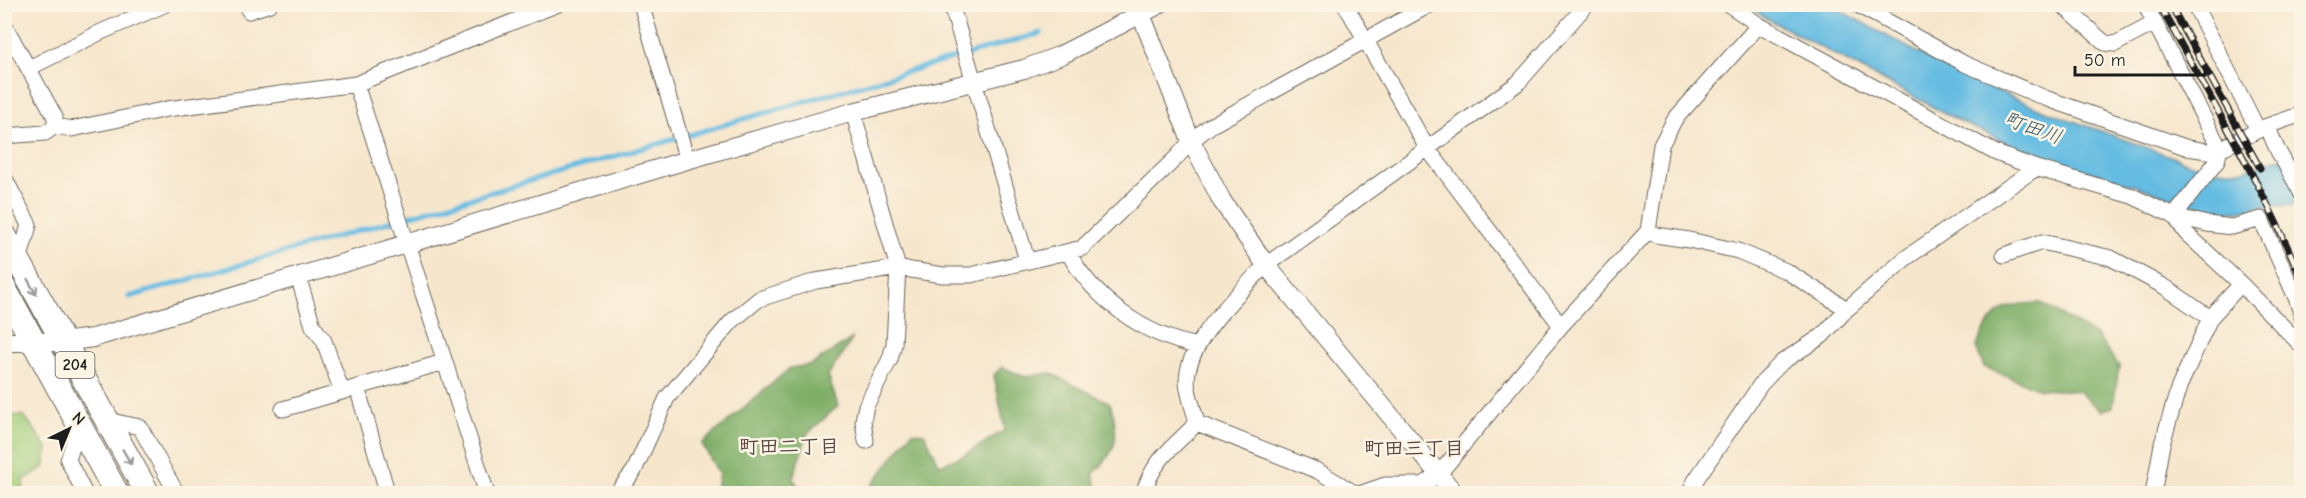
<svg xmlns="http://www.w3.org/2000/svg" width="2306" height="498" font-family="'Comic Neue','Klee One',sans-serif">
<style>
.green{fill:#9fcb77;stroke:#5e744a;stroke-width:1.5}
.forest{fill:#7faf68;stroke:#4e6642;stroke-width:1.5}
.water{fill:#65bce2;stroke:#406c7f;stroke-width:1.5}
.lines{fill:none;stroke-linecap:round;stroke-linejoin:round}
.stream{stroke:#65bce2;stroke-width:5}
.minor-casing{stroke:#68635a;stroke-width:17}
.tertiary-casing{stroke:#68635a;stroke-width:20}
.trunk-casing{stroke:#68635a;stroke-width:26}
.minor{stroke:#fff;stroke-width:15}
.tertiary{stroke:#fff;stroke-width:18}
.trunk{stroke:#fff;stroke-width:24}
.rail-casing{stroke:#1c1c1c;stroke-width:7}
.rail{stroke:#fcf5e5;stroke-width:4.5;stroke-dasharray:14;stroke-linecap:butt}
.oneway{stroke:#999}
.labels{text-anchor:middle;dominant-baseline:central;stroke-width:5;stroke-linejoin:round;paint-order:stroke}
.shield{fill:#fcf5e5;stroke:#5f5d58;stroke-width:1.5}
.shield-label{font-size:16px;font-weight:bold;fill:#1c1c1c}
.water-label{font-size:20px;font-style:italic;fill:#395c6b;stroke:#fcf5e5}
.neighbourhood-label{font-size:20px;font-weight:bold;fill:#5c4642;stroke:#fcf5e5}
</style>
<rect width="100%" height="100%" fill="#fcf5e5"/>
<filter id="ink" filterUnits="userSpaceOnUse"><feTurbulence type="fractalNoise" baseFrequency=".0167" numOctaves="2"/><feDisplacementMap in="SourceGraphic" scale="12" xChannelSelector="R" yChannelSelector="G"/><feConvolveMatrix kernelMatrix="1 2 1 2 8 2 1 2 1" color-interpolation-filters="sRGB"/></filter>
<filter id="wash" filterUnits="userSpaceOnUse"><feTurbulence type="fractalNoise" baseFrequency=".008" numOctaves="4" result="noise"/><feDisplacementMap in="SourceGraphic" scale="24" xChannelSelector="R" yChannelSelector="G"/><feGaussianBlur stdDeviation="1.35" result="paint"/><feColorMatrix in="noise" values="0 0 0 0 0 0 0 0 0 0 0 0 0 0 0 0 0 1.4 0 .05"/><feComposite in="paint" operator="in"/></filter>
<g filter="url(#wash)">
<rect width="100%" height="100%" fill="#f6e6cc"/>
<!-- green -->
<path class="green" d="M 5,415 L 24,416 L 47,447 L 45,466 L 24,480 L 23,493 L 5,493 Z"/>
<!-- forest -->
<path class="forest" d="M 2040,303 L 2096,335 L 2119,366 L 2113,407 L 2101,411 L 2078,391 L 2040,389 L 1984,367 L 1976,347 C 1993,312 1999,304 2040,303 Z
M 853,338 L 828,376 L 838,406 L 807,434 L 793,479 L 803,493 L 715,493 L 719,474 L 702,444 L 790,368 L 811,365 Z
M 1002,367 L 1025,377 L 1050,373 L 1110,403 C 1120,435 1118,451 1093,474 L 1098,493 L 951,494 L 950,490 L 926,494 L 866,493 L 912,432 L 924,433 L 940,465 L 965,455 L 1005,430 L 994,375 Z"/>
<!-- water -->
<path class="water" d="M 1747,5 L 1830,5 L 1953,72 L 2043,110 L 2208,170 L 2244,170 L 2272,160 L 2301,154 L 2301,205 L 2259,206 L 2241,211 L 2219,212 L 2029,153 L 1963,123 L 1766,18 Z"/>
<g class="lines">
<!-- stream -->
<path class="stream" d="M 129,297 L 1041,33"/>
</g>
</g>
<g filter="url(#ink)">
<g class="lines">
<defs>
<path id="minor" d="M 247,4 L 249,11 L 270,4
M 641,4 L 687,160
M 951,4 L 1027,260
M 1345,4 L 1427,148 L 1561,326
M 1728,4 L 1759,25 L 1996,153 L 2036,168 L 2132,196 L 2174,216 L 2207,224 L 2232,227 L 2261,219 L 2297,300 L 2302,317
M 1856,4 L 1965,64 L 2045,98 L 2188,148 L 2207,151 L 2220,149 L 2267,126 L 2302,114
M 2061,4 L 2105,43 L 2115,44 L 2155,23
M 2145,4 L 2220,149 L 2217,161 L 2174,216
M 2194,4 L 2258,130
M 4,24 L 55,117 L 55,126 L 45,133 L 4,136
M 29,68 L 101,32 L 166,4
M 356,84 L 487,494
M 853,112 L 898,268 L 894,344 L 890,359 L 866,406 L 863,421 L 866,441
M 55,126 L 72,129 L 167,109 L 356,84 L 558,4
M 2267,126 L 2277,149 L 2302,194
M 4,177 L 29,225 L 19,261
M 2174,216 L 2186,233 L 2241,284 L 2302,346
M 1648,231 L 1656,235 L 1689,240 L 1738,251 L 1786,271 L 1847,309
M 1068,252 C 1094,300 1144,335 1197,346
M 2004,255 L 2042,242 L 2111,258 L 2165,287 L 2210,318
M 298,276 L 313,326 L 324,341 L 342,392
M 357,387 L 386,488
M 283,409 L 444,362
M 106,420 L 140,427 L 177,494
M 1197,423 C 1194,410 1188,395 1187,382 C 1186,342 1240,292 1266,265 L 1518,83 L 1587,4
M 1197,423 L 1318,471 L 1356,494
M 79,425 L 68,460 L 85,494
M 616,494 L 634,471 L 667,398 L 732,321 L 759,299 L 816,281 L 898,268 L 943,275 L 971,275 L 1082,248 L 1176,158 L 1191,141 L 1210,126 L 1431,4
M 1143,494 C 1153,460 1173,447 1197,423
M 1359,494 L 1385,485 L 1423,485 L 1439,474 L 1561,326 L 1648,231 L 1661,145 L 1675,119 L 1759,25
M 1689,494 L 1695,481 L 1761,384 L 1782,362 L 1822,336 L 1847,309 L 1906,258 L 2036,168
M 2153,494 L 2162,444 L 2179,387 L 2210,318 L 2241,284"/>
<path id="tertiary" d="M 1137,4 L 1191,141 L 1222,201 L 1266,265 L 1455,494
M 4,342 L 63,342 L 93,338 L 687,160 L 853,112 L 1024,69 L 1061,55 L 1160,4"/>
<path id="trunk" d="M 4,235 L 148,494
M 4,288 L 117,494"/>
</defs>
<!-- minor casing -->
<use href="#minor" class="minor-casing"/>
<!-- tertiary casing -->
<use href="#tertiary" class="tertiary-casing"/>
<!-- trunk casing -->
<use href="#trunk" class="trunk-casing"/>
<!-- minor -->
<use href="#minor" class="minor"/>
<!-- tertiary -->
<use href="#tertiary" class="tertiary"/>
<!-- trunk -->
<use href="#trunk" class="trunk"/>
<defs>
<path id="rail" d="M 2159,4 C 2208,96 2263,184 2302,281
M 2170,4 L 2260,168"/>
</defs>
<!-- rail casing -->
<use href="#rail" class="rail-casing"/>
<!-- rail -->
<use href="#rail" class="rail"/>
</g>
<!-- one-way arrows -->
<defs><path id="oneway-shaft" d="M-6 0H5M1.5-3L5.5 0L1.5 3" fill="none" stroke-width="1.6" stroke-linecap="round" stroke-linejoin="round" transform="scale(1.5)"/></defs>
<g class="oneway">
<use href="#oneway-shaft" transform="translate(32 287) rotate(61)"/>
<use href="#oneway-shaft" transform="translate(127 457) rotate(60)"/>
</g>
</g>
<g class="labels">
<!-- shield labels -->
<rect class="shield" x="55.5" y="352" width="39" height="26" rx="4.5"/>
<g class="shield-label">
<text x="75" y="365">204</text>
</g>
<!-- water labels -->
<g class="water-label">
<text transform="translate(2033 128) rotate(20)">町田川</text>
</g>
<!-- neighbourhood labels -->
<g class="neighbourhood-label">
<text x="789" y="446">町田二丁目</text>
<text x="1414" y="448">町田三丁目</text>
</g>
</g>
<!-- margin -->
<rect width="2306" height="498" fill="none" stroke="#fcf5e5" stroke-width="24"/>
<!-- north arrow -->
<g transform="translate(69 429) rotate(43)" stroke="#fcf5e5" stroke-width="4.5" paint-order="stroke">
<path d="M0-4.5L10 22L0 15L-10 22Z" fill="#1c1c1c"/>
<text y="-9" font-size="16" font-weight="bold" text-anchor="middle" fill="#1c1c1c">N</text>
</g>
<!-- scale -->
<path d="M2075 66v9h130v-9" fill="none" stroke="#1c1c1c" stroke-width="3"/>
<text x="2084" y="66" font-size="18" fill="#1c1c1c" stroke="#fcf5e5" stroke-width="4.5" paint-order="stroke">50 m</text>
</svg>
